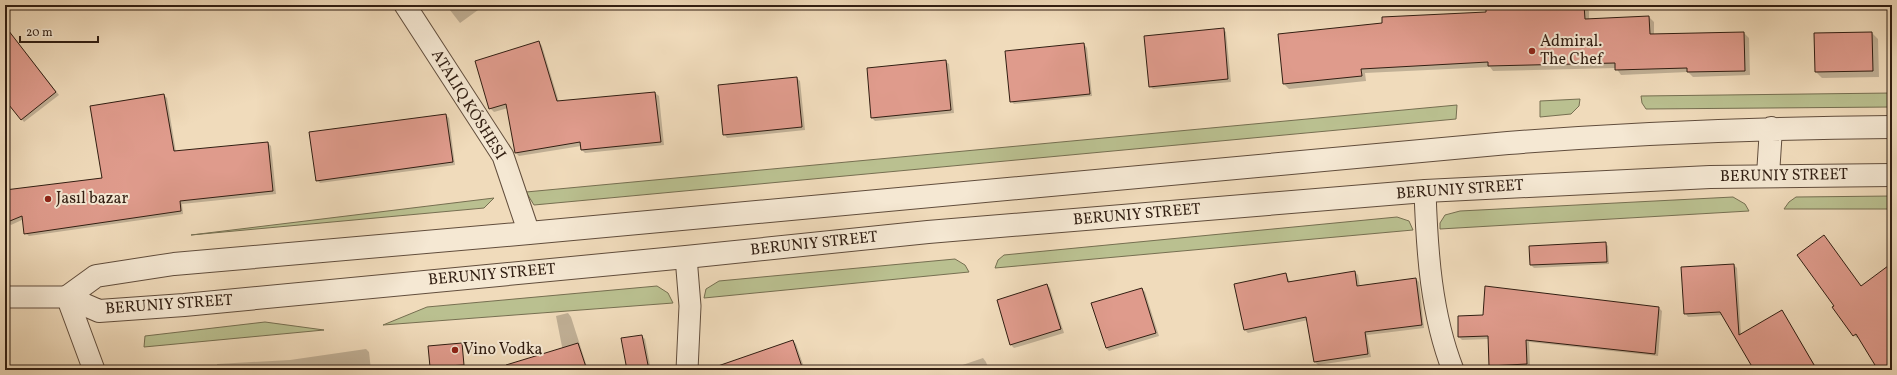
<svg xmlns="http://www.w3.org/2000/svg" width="1897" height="375" font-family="Vollkorn,serif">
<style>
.green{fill:#bac090;stroke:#766f51}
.shadow{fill:#0003}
.building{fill:#df9b8c;stroke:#311e12}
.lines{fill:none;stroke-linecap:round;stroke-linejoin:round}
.minor-casing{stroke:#614d3c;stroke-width:23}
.tertiary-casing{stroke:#614d3c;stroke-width:24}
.minor{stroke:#f5e8d3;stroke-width:21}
.tertiary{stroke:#f5e8d3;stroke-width:22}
.poi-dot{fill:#8f2418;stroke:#f5e8d3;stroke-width:1.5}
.labels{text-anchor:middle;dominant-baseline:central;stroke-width:4;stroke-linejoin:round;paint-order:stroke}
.poi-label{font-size:16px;fill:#311e12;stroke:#f5e8d3;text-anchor:start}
.street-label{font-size:16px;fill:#311e12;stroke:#f5e8d3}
</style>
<rect width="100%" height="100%" fill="#f0dbbb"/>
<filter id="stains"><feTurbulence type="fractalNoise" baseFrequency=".005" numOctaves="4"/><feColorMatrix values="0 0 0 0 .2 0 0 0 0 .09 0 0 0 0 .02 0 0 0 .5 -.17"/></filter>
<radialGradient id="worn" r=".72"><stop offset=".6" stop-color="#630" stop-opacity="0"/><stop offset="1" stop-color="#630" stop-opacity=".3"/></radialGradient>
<!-- green -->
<path class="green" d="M 1892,93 L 1892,107 L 1646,109 L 1642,103 L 1641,96 Z
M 1580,99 L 1579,106 L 1571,114 L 1540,117 L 1540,101 Z
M 1457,105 L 1456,119 L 534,205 L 526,192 Z
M 1733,197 L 1745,204 L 1749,211 L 1440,229 L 1440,223 L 1445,215 L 1460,211 Z
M 1796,197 L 1892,196 L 1892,209 L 1784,209 L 1789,202 Z
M 494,198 L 484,208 L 191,235 Z
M 1397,217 L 1409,221 L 1413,230 L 995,268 L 998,260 L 1004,255 Z
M 955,259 L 965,265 L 969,272 L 704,298 L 706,289 L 719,281 Z
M 657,286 L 668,293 L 673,303 L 383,325 L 427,307 Z
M 265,322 L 324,330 L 144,347 L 145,336 Z"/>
<!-- shadow -->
<path class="shadow" d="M 446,5 L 485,5 L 460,23 Z
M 1487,5 L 1584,6 L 1589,11 L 1589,20 L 1649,17 L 1654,22 L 1654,35 L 1744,33 L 1749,38 L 1750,75 L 1693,77 L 1688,72 L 1621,75 L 1616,68 L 1493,71 L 1490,67 L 1365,73 L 1366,81 L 1289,89 L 1284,84 L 1487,13 Z
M 5,26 L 59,95 L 24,122 L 5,98 Z
M 1223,29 L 1226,32 L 1231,82 L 1153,89 L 1150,86 Z
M 1872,33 L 1878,39 L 1879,77 L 1822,78 L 1816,72 Z
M 539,42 L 542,46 L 559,102 L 655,93 L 659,96 L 664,145 L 585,153 L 582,150 L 581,146 L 519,156 L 516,153 L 508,108 L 494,112 L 490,108 Z
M 1084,44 L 1087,48 L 1092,96 L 1014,104 L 1011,101 Z
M 945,61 L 949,64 L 954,113 L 875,121 L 872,118 L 868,69 Z
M 797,78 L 800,81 L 805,130 L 727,138 L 724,134 Z
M 164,95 L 167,98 L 176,152 L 268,143 L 271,146 L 276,194 L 182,204 L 183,214 L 29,236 L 25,233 L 24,219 L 11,225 L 8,222 L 5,216 L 5,191 L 103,178 Z
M 446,115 L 449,118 L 455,165 L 320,183 L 317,180 Z
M 1827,240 L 1862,287 L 1892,271 L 1892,370 L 1879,370 L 1859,337 L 1857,338 L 1854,335 L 1834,308 L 1836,306 Z
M 1605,243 L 1608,246 L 1609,264 L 1534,268 L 1531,265 Z
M 1734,265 L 1737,268 L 1741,335 L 1782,312 L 1816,367 L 1819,366 L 1822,370 L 1755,370 L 1723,315 L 1688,317 L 1685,313 L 1682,268 Z
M 1355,272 L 1358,275 L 1360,287 L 1416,279 L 1419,282 L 1424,328 L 1367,335 L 1371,357 L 1318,365 L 1315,362 L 1308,320 L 1248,333 L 1245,330 L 1236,285 L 1286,274 L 1290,282 Z
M 1047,285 L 1050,288 L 1064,333 L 1014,348 L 1011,345 Z
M 1142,289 L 1145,292 L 1159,336 L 1109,351 L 1106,348 Z
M 1659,308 L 1662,311 L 1658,356 L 1529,342 L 1530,367 L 1493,368 L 1490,365 L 1489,339 L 1462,340 L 1459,337 L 1459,317 Z
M 568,313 L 571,317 L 588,370 L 556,370 L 566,367 L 556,316 Z
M 642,336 L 645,339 L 651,370 L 628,370 Z
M 793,341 L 796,344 L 805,370 L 736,370 Z
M 366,349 L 369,352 L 371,370 L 217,370 L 217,364 L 290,360 Z
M 983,358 L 986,362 L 989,370 L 948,370 Z"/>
<!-- building -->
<path class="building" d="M 1486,5 L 1584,5 L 1585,19 L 1649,16 L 1650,34 L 1744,32 L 1745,71 L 1687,72 L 1687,68 L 1615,70 L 1615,63 L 1488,66 L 1488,62 L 1361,69 L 1362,76 L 1283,84 L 1278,34 L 1382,23 L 1382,17 L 1486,12 Z
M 5,26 L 56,92 L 21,120 L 5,100 Z
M 1224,28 L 1228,79 L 1149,87 L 1144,36 Z
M 1872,32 L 1873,71 L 1815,72 L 1814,33 Z
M 539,41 L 557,101 L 655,92 L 661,142 L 581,150 L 580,142 L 515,153 L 506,104 L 489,109 L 475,61 Z
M 1084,43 L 1090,94 L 1010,102 L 1005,51 Z
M 946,60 L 951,110 L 871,118 L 867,68 Z
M 797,77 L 802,127 L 723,135 L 718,85 Z
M 164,94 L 174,151 L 268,142 L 273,191 L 180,201 L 181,211 L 24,234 L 22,216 L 5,223 L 5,190 L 102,178 L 90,106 Z
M 446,114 L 453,162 L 316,181 L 309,132 Z
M 1824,235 L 1861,286 L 1892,263 L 1892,370 L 1878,370 L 1856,334 L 1853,336 L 1832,307 L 1834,306 L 1797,255 Z
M 1606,242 L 1607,262 L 1530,265 L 1529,246 Z
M 1734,264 L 1739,335 L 1782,310 L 1817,370 L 1754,370 L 1720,312 L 1684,314 L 1681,267 Z
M 1355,271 L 1357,286 L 1416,278 L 1422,325 L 1365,332 L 1368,354 L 1314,362 L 1306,317 L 1244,330 L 1234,284 L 1286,273 L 1288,282 Z
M 1047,284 L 1061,329 L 1010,345 L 997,300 Z
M 1485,286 L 1659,307 L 1655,354 L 1526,340 L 1527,364 L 1489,366 L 1488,336 L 1458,337 L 1458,316 L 1483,315 Z
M 1142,288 L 1156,333 L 1106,348 L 1091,303 Z
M 642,335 L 649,370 L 627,370 L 621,338 Z
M 793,340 L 803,370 L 716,370 L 715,367 Z
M 462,343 L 464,365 L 430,367 L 428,346 Z
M 578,343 L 587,370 L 506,370 L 506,365 Z"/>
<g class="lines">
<defs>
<path id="minor" d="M 405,5 L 503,156 L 529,233
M 1425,191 C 1427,251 1431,314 1453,370
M 686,257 L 690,306 L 687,370
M 5,297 L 67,297 L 94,370"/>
<path id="tertiary" d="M 1768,175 L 1771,128
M 67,297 L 96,276 L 174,264 L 529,233 L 1508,143 C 1636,133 1764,128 1892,127
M 67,297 L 99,311 L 184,305 L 686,257 L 928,232 L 1425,191 L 1710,177 L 1892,175"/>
</defs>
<!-- minor casing -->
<use href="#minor" class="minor-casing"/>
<!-- tertiary casing -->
<use href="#tertiary" class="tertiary-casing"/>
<!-- minor -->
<use href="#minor" class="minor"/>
<!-- tertiary -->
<use href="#tertiary" class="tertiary"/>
</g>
<!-- markers -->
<g class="poi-dot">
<circle cx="1532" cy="51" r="4"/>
<circle cx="48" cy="199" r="4"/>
<circle cx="455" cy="350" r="4"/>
</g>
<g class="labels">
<!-- poi labels -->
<g class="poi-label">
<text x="1540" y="42">Admiral.<tspan x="1540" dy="18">The Chef</tspan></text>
<text x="56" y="199">Jasıl bazar</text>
<text x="463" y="350">Vino Vodka</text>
</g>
<!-- street labels -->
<g class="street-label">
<text transform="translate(468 105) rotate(58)">ATALIQ KÓSHESI</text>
<text transform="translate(1784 176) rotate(-1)">BERUNIY STREET</text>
<text transform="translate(1460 190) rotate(-4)">BERUNIY STREET</text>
<text transform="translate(1137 215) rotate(-5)">BERUNIY STREET</text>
<text transform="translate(814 244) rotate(-6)">BERUNIY STREET</text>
<text transform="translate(492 275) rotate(-5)">BERUNIY STREET</text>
<text transform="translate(169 305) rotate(-4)">BERUNIY STREET</text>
</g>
</g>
<!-- margin -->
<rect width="1897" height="375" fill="none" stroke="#f0dbbb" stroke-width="20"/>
<rect x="6" y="6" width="1885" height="363" fill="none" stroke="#311e12" stroke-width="2"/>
<rect x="10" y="10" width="1877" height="355" fill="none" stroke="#311e12"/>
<!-- scale -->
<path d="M20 36v6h78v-6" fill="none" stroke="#311e12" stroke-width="2"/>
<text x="26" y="36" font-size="12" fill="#311e12" stroke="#f5e8d3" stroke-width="3" paint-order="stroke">20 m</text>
<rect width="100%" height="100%" filter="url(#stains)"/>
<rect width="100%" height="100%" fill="url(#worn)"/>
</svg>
